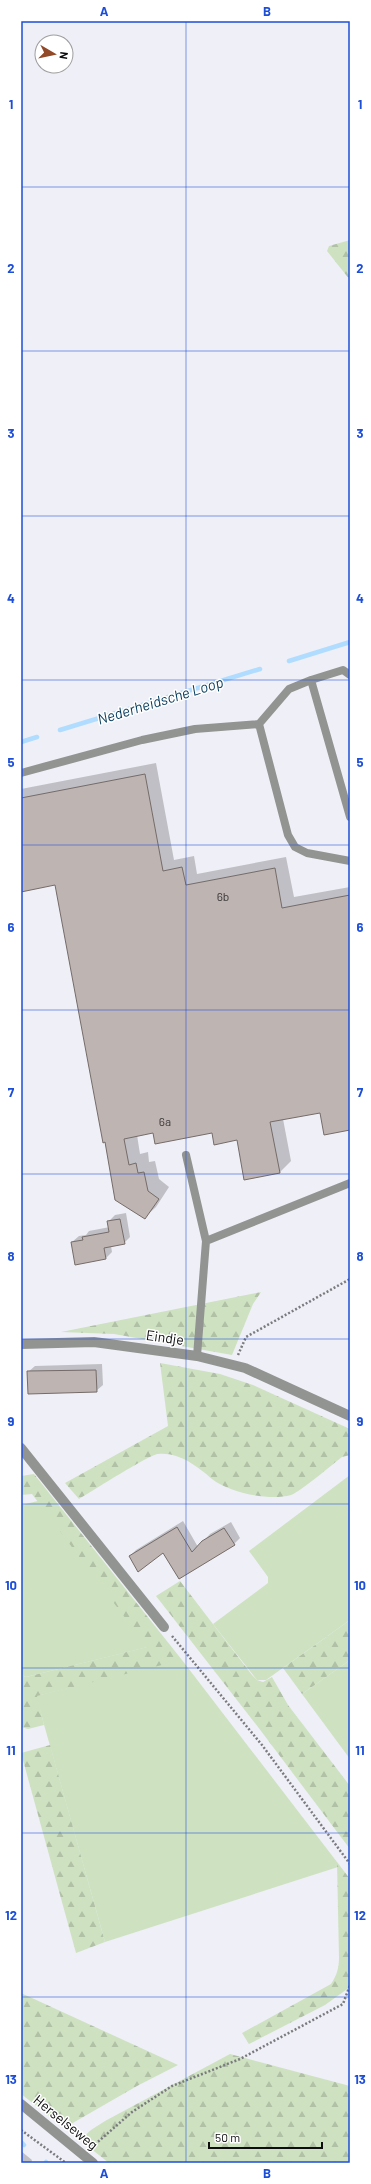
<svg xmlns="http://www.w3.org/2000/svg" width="371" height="2184" font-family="Barlow,sans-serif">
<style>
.grass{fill:#cee2c1}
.forest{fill:url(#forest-firs)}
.shadow{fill:#0003}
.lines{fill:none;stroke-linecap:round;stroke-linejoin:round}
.stream{stroke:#b0dcff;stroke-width:4.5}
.building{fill:#beb4b1;stroke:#756c69}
.path{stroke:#7a7a7f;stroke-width:2.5;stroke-dasharray:2 2;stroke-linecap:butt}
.service{stroke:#919491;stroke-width:8}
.minor{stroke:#919491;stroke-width:10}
.tertiary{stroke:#919491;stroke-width:10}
.grid{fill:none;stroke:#1d4ed8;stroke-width:1;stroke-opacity:0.55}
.labels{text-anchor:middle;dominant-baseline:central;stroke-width:3;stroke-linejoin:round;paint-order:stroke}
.number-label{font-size:12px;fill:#393738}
.street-label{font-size:14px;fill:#0d0d10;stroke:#fff}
.water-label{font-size:15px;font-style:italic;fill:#053b5c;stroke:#fff}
.neatline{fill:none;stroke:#1d4ed8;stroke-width:1.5}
.grid-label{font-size:13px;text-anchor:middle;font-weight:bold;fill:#1d4ed8}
</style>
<defs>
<pattern id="forest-firs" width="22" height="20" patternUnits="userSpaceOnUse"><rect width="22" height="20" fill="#cee2c1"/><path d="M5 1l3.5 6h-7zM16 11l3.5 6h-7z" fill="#b0c1a5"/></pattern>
</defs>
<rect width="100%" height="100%" fill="#efeff7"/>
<!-- grass -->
<path class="grass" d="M 350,1475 L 350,1620 L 266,1680 L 257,1680 L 213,1624 L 268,1583 L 268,1577 L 249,1551 Z
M 38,1501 L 148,1647 L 26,1677 L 21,1675 L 21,1505 Z
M 176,1660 L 182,1660 L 337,1862 L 338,1867 L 105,1942 L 36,1696 Z
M 350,1660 L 350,1759 L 302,1694 Z"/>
<!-- forest -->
<path class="forest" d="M 350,240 L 350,280 L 327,251 L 329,246 Z
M 261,1292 L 253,1304 L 232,1355 L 114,1334 L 61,1332 Z
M 160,1363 L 220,1374 L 253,1385 L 350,1429 L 350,1455 L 342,1457 C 333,1464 300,1492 291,1495 C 269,1501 230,1493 212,1479 C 197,1466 179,1452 158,1454 C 150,1454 91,1492 79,1499 L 65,1483 L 168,1426 Z
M 34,1474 L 182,1660 L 37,1696 L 44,1725 L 28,1729 L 21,1727 L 21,1675 L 26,1677 L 147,1647 L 32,1494 L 21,1495 L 21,1476 Z
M 180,1581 L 252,1675 L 257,1680 L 263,1682 L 272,1677 L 288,1705 L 350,1786 L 350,1849 L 258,1727 L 156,1596 Z
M 350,1620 L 350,1660 L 302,1694 L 283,1668 Z
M 50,1745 L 105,1942 L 76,1953 L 21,1753 Z
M 337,1862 L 350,1879 L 350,1987 L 325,2005 L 249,2044 L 242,2033 L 331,1984 C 337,1975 339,1968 339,1957 Z
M 21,1993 L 178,2065 L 137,2086 L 71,2124 L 68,2130 L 21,2094 Z
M 230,2054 L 350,2086 L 350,2163 L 109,2163 L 80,2140 L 91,2130 L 105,2121 Z"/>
<!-- shadow -->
<path class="shadow" d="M 156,763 L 174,860 L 194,856 L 197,874 L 286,857 L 294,897 L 350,887 L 350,1129 L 321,1112 L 283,1119 L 291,1161 L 279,1173 L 237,1139 L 213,1132 L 154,1132 L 137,1135 L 140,1154 L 148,1152 L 149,1162 L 155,1161 L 159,1179 L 169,1187 L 156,1207 L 144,1218 L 116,1199 L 55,884 L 21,891 L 21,789 Z
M 126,1213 L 130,1237 L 124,1243 L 111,1246 L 112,1252 L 106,1258 L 72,1242 L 79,1236 L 86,1235 L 89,1231 L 110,1227 L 109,1221 L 115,1215 Z
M 102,1364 L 103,1385 L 96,1391 L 28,1372 L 35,1366 Z
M 183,1521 L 198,1547 L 210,1534 L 231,1522 L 240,1538 L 234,1544 L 179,1578 L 163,1551 L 130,1556 L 136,1550 Z
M 21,2151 L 32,2160 L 31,2163 L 21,2163 Z"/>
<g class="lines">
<!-- stream -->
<path class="stream" d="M 289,661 L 350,642
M 60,730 L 260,669
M 21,742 L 37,737
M 21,2142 L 24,2145
M 46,2162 L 47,2163"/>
</g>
<!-- building -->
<path class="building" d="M 145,774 L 163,871 L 182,867 L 186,885 L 275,868 L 282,908 L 350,895 L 350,1130 L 324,1135 L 320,1113 L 270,1122 L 280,1173 L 244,1180 L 237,1140 L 214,1145 L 212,1133 L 155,1144 L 153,1133 L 124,1139 L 129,1165 L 136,1163 L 138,1173 L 144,1172 L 148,1191 L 159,1199 L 145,1219 L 115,1200 L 105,1142 L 103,1143 L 55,885 L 21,892 L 21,798 Z
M 120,1219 L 125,1244 L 104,1248 L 106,1259 L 75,1265 L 71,1242 L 83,1240 L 82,1237 L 109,1232 L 107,1221 Z
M 96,1370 L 97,1392 L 28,1394 L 27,1371 Z
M 177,1527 L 192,1552 L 202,1541 L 224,1528 L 235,1545 L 179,1579 L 163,1553 L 138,1572 L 129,1556 Z"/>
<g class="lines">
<!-- path -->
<path class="path" d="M 238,1355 L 246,1337 L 350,1279
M 172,1636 L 262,1745 L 350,1864
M 21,2130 L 66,2163
M 92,2147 L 132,2112 L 172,2086 L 240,2059 L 343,2004 L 350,1985"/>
<!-- service -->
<path class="service" d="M 350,675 L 343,670 L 311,680 L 350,817
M 259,724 L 289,689 L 311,680
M 21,773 L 142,740 L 195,729 L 259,724 L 288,835 L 295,847 L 307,853 L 350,861
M 186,1155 L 206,1241 L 197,1356
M 206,1241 L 350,1183"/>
<!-- minor -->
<path class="minor" d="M 21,1344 L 94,1342 L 197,1356 L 245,1368 L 350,1416
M 21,1448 L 164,1627"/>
<!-- tertiary -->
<path class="tertiary" d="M 21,2104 L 93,2163"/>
</g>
<!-- grid -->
<path class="grid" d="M 186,21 L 186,2163M 21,187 L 350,187M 21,351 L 350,351M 21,516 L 350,516M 21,680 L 350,680M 21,845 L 350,845M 21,1010 L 350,1010M 21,1174 L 350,1174M 21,1339 L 350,1339M 21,1504 L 350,1504M 21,1668 L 350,1668M 21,1833 L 350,1833M 21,1997 L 350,1997"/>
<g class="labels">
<!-- number labels -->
<g class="number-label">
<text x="223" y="896">6b</text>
<text x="165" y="1121">6a</text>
</g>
<!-- street labels -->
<g class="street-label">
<text transform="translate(165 1337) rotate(8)">Eindje</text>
<text transform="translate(66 2122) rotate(39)">Herselseweg</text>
</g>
<!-- water labels -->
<g class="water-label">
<text transform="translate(160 700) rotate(-17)">Nederheidsche Loop</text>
</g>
</g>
<!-- border -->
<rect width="371" height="2184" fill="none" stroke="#ffffff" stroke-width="44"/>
<!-- north arrow -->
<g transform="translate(54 54) rotate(99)"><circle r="19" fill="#ffffff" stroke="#9e9e9f"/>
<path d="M0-3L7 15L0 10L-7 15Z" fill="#914927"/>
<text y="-6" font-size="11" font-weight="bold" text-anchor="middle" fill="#0d0d10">N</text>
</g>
<!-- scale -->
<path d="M209 2142v6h113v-6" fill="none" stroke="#0d0d10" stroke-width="2"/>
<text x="215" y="2142" font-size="12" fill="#0d0d10" stroke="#ffffff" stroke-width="3" paint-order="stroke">50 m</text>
<rect x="22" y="22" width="327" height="2140" class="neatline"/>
<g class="grid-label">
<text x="104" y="16">A</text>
<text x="267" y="16">B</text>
<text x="11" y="109">1</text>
<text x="360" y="109">1</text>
<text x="11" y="273">2</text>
<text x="360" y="273">2</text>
<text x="11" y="438">3</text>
<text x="360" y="438">3</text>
<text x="11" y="603">4</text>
<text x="360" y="603">4</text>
<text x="11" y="767">5</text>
<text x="360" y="767">5</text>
<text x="11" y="932">6</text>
<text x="360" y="932">6</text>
<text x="11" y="1097">7</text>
<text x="360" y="1097">7</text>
<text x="11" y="1261">8</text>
<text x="360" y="1261">8</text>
<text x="11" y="1426">9</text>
<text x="360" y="1426">9</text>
<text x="11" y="1590">10</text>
<text x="360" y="1590">10</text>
<text x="11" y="1755">11</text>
<text x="360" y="1755">11</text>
<text x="11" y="1920">12</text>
<text x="360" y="1920">12</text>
<text x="11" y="2084">13</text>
<text x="360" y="2084">13</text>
<text x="104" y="2178">A</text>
<text x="267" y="2178">B</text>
</g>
</svg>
